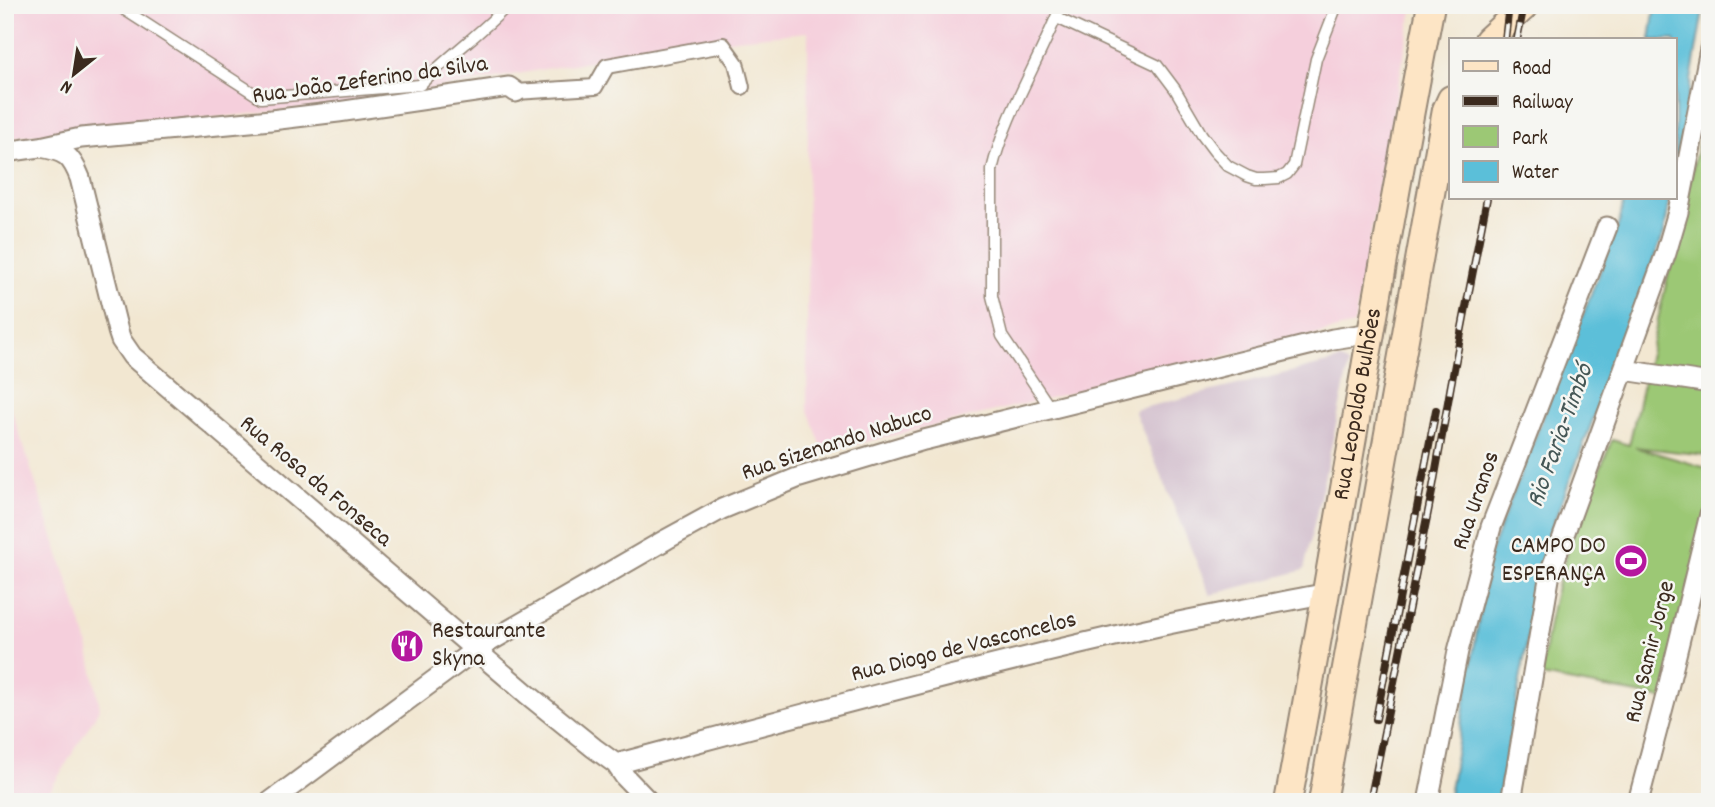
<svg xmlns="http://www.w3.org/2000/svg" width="1715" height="807" font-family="Dekko,sans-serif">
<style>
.built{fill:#f5cfdc}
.industrial{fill:#d1bdcc}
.green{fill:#9cc875;stroke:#6c794a;stroke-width:2}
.water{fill:#5bbfd9;stroke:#4b747c;stroke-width:2}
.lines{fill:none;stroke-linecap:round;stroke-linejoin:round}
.service-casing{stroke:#968878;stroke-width:13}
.pedestrian-casing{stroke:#968878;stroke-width:18}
.minor-casing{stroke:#968878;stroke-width:23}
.secondary-casing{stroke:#968878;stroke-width:30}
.service{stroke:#fff;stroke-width:10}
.pedestrian{stroke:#fff;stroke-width:14}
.minor{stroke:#fff;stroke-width:19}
.secondary{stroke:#fde5c5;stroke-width:26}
.rail-casing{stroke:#3b2a1e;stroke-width:8}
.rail{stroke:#f6f6f2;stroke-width:5;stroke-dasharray:16;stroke-linecap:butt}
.labels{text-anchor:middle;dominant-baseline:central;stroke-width:5;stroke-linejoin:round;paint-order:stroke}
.street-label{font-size:24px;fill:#3b2a1e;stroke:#f6f6f2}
.poi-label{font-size:24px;fill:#3b2a1e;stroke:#f6f6f2;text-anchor:end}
.water-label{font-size:26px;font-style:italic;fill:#455756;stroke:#f6f6f2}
</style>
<rect width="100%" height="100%" fill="#f6f6f2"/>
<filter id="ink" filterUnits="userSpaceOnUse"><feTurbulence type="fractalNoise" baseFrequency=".0143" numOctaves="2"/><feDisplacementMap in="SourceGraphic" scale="14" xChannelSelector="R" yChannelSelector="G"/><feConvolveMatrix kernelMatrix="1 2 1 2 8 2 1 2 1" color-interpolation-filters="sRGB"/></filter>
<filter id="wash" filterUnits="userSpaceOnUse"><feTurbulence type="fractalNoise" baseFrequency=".00686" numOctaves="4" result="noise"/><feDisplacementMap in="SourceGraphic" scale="28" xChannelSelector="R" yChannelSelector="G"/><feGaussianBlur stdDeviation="1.57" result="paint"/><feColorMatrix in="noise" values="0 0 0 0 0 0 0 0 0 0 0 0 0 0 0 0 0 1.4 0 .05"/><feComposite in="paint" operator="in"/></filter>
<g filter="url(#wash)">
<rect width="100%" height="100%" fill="#f2e7d1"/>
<!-- built -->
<path class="built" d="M 5,5 L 1413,5 L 1354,325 L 824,452 L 807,408 L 808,32 L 736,39 L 607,58 L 350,104 L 5,138 Z
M 5,390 L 71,591 L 88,645 L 100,708 L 43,802 L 5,802 Z"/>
<!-- industrial -->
<path class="industrial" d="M 1340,360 L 1345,362 L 1348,365 L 1347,374 L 1304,570 L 1210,595 L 1134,410 Z"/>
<!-- green -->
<path class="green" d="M 1710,93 L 1710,428 L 1705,455 L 1635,447 L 1710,469 L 1710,506 L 1665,699 L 1541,676 C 1546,642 1550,609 1560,576 C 1573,529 1594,485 1612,440 L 1629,445 Z"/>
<!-- water -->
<path class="water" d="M 1655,5 L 1704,5 L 1675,173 L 1675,40 L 1650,40 Z
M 1624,198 L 1670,198 L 1664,233 L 1544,548 L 1498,802 L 1448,802 L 1490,553 L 1620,220 Z"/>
</g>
<g filter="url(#ink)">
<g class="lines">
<defs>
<path id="service" d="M 117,5 L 261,98 L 420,85 C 448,56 480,34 508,5
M 1057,18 L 1157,65 L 1175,89 L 1202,135 L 1214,151 L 1228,166 L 1247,176 L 1256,179 L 1265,179 L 1279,178 L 1287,174 L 1294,165 L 1316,59 L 1337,5
M 1051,409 L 1002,336 L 992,296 L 992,170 C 1005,114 1040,60 1061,5"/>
<path id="pedestrian" d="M 516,92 L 595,87 L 607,66 L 723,45 L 736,63 L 742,87"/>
<path id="minor" d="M 40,147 C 65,151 71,155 80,178 L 118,331 L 121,340 L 132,356 L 527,694 L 594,748 L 616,764 L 625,777 L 649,802
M 5,152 L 40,147 L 81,138 L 271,120 L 338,112 L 509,87 L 516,92
M 1624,370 L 1710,383
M 616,764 C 793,717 971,668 1150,628 C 1209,615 1268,605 1327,593
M 270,802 L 475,650 L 667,539 L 722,509 L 797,478 L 924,440 L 1333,339 L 1371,333
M 1428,802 L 1458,651 L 1491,527 L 1607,227
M 1511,802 L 1550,573 L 1666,253 L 1678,212 L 1710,49
M 1638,802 L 1667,692 L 1710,514"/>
<g id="secondary">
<path d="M 1488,40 L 1526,5"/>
<path id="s1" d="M 1288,802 C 1338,537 1379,270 1431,5"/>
<path d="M 1322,802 L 1446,110 L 1451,99"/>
</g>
</defs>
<!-- service casing -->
<use href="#service" class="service-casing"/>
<!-- pedestrian casing -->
<use href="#pedestrian" class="pedestrian-casing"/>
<!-- minor casing -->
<use href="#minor" class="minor-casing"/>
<!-- secondary casing -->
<use href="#secondary" class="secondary-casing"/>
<!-- service -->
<use href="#service" class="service"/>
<!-- pedestrian -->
<use href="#pedestrian" class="pedestrian"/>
<!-- minor -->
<use href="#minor" class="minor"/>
<!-- secondary -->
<use href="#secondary" class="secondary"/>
<defs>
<path id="rail" d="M 1505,40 L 1509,5
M 1517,40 L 1524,5
M 1376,719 L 1436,410
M 1370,802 L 1432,492 L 1451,385 L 1487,198"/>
</defs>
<!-- rail casing -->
<use href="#rail" class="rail-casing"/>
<!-- rail -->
<use href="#rail" class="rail"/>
</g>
</g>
<!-- icons -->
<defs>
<symbol id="stadium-disc" viewBox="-11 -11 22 22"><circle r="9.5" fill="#b5179e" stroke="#f6f6f2"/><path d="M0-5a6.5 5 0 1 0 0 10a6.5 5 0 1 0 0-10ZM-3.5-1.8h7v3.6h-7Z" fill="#fff"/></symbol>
<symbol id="restaurant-disc" viewBox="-11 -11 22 22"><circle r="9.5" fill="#b5179e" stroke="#f6f6f2"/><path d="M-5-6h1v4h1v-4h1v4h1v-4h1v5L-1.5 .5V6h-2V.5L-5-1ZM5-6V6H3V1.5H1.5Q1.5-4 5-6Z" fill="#fff"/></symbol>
</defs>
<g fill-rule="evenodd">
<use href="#stadium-disc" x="1612" y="542" width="38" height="38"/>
<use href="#restaurant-disc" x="388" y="627" width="38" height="38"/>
</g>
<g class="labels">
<!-- street labels -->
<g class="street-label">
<text transform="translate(370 81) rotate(-8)">Rua João Zeferino da Silva</text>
<text stroke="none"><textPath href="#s1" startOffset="404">Rua Leopoldo Bulhões</textPath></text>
<text transform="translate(837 444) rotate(-18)">Rua Sizenando Nabuco</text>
<text transform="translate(315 482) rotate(40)">Rua Rosa da Fonseca</text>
<text transform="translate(1477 501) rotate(-71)">Rua Uranos</text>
<text transform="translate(964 648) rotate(-14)">Rua Diogo de Vasconcelos</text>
<text transform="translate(1651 652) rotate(-76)">Rua Samir Jorge</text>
</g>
<!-- poi labels -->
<g class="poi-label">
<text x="1606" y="547">CAMPO DO<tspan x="1606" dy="28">ESPERANÇA</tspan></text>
<text x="432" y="632" text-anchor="start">Restaurante<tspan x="432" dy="28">Skyna</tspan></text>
</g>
<!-- water labels -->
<g class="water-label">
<text transform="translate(1561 436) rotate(-70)">Rio Faria-Timbó</text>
</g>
</g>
<!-- margin -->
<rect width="1715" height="807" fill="none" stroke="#f6f6f2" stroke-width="28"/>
<!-- legend -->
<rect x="1449" y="38" width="228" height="161" fill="#f6f6f2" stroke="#aba49d" stroke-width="2"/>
<rect x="1463" y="61" width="35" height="10" fill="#fde5c5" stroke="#aba49d" stroke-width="2"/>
<text x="1512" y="74" font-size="21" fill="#3b2a1e">Road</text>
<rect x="1463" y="96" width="35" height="10" fill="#3b2a1e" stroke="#aba49d" stroke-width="2"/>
<text x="1512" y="108" font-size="21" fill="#3b2a1e">Railway</text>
<rect x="1463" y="126" width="35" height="21" fill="#9cc875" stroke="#aba49d" stroke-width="2"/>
<text x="1512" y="144" font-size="21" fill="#3b2a1e">Park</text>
<rect x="1463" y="161" width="35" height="21" fill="#5bbfd9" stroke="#aba49d" stroke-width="2"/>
<text x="1512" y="178" font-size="21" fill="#3b2a1e">Water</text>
<!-- north arrow -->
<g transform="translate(74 74) rotate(210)" stroke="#f6f6f2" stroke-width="5" paint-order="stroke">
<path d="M0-5L12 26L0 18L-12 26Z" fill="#3b2a1e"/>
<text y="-10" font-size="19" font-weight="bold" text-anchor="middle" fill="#3b2a1e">N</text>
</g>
</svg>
